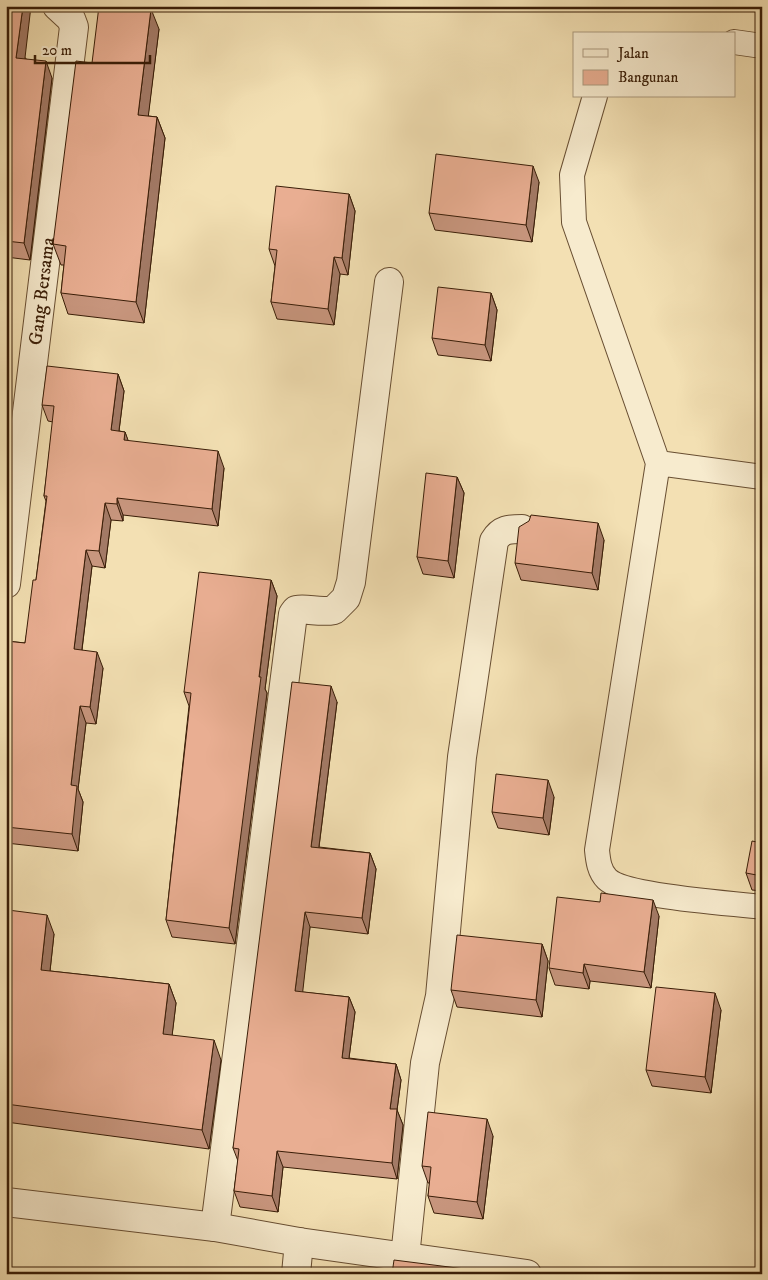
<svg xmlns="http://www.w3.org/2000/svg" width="768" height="1280" font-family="'IM FELL DW Pica',serif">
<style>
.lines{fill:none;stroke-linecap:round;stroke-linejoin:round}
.lane-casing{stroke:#684e32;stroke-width:26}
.street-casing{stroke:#684e32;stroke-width:30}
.lane{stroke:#f7ebce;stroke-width:24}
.street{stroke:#f7ebce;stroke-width:28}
.wall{fill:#c8967e;stroke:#391d07}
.shaded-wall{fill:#a37a66;stroke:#391d07}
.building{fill:#e9ae92;stroke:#391d07}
.labels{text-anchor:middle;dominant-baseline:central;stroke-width:4;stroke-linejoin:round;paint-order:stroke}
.street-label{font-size:19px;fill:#391d07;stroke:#f7ebce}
</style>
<rect width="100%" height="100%" fill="#f3e0b3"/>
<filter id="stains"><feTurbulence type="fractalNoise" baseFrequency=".004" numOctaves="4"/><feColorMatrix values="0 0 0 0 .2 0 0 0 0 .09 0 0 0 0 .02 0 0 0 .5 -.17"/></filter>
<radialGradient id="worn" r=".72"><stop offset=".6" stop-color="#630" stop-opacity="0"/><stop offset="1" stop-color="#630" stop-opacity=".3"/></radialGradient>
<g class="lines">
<defs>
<path id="lane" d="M 734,42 L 762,46
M 595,96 L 572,175 L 574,222 L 658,463 L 597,850 C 598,860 599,871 607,879 C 625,897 732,903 762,907
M 658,463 L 762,477"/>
<g id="street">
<path id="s1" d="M 6,584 L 74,27 L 71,19 L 57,6"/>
<path d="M 6,1202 L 215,1227 L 299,1242 L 527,1274"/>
<path d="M 215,1227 L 293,614 L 296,610 C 308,608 320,613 334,610 L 346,598 L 351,582 L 389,282"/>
<path d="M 405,1257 L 425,1063 L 440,996 L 462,757 L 494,541 C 501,529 509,529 522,529"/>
<path d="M 296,1274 L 299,1242"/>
</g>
</defs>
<!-- lane casing -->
<use href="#lane" class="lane-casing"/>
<!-- street casing -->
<use href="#street" class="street-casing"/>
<!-- lane -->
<use href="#lane" class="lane"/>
<!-- street -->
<use href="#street" class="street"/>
</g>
<!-- wall -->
<path class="wall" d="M 6,6 L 25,58 L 52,78 L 30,260 L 6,257 Z
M 159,29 L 148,116 L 157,117 L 165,138 L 144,323 L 68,314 L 61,293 L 64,265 L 61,265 L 53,244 L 92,63 Z
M 539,182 L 532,242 L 435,230 L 429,213 Z
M 349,194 L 355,211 L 348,275 L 340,274 L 334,325 L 277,319 L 271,302 L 275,266 L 269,249 Z
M 491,293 L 497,310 L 491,361 L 438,355 L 432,338 Z
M 118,374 L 124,391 L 119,431 L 125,432 L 128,441 L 224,468 L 218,526 L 123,515 L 123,521 L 111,520 L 105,568 L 92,566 L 82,650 L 103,668 L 96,724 L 86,723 L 78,789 L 83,802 L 78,851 L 6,843 L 6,641 L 25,643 L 36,580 L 46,501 L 44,496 L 53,422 L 48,421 L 42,405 Z
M 457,477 L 464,493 L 454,578 L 423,574 L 417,557 Z
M 604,540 L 598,590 L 521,580 L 515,563 Z
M 271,580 L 277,596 L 265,689 L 267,693 L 235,944 L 172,937 L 166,920 L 189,706 L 184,692 Z
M 337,702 L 319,847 L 370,853 L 376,869 L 368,934 L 310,927 L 302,992 L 349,997 L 355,1012 L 349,1058 L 396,1064 L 401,1080 L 397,1110 L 403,1125 L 397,1179 L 283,1167 L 278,1212 L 240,1207 L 234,1191 L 238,1161 L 233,1148 Z
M 554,797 L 549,835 L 498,828 L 492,812 Z
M 762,843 L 762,891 L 752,890 L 746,873 Z
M 659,916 L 651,988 L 590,981 L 589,989 L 555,985 L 549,968 Z
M 6,921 L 54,934 L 50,971 L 169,984 L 176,1003 L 172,1035 L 221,1060 L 209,1149 L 6,1122 Z
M 542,944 L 548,961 L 542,1017 L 457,1007 L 451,990 Z
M 721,1010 L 711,1093 L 652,1086 L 646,1070 Z
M 493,1136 L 483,1219 L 434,1213 L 428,1196 L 430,1183 L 428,1183 L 422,1166 Z"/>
<!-- shaded-wall -->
<path class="shaded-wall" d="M 23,6 L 31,6 L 23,75 L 16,58 Z
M 151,9 L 159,29 L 146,135 L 138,115 Z
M 46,61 L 52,78 L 30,260 L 24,243 Z
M 157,117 L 165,138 L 144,323 L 136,302 Z
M 533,166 L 539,182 L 532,242 L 526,225 Z
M 349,194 L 355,211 L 348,275 L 342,258 Z
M 334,257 L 340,274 L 334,325 L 328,309 Z
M 491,293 L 497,310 L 491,361 L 485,345 Z
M 118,374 L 124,391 L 117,446 L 111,430 Z
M 125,432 L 131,448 L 124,440 Z
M 218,451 L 224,468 L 218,526 L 212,509 Z
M 457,477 L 464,493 L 454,578 L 448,561 Z
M 117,498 L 123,515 L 123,521 L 117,504 Z
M 105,503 L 111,520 L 105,568 L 99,551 Z
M 598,523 L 604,540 L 598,590 L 592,573 Z
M 86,550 L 92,566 L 80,665 L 74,649 Z
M 271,580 L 277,596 L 265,689 L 267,693 L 235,944 L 229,928 Z
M 97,652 L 103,668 L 96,724 L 90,707 Z
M 331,686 L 337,702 L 317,862 L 311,847 Z
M 80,706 L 86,723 L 78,789 L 83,802 L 78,851 L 72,834 L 71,785 Z
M 548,780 L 554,797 L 549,835 L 543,818 Z
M 370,853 L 376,869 L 368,934 L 362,918 Z
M 653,900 L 659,916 L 651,988 L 644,972 Z
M 305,912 L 310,927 L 301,1007 L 295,991 Z
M 47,915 L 54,934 L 48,989 L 41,970 Z
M 542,944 L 548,961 L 542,1017 L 536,1000 Z
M 584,964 L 590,981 L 589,989 L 583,973 Z
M 169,984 L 176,1003 L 170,1053 L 163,1034 Z
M 715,993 L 721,1010 L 711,1093 L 705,1077 Z
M 349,997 L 355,1012 L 347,1073 L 342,1058 Z
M 214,1040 L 221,1060 L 209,1149 L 202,1130 Z
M 396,1064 L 401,1080 L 397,1110 L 403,1125 L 397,1179 L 392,1163 L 390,1109 Z
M 487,1119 L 493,1136 L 483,1219 L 477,1202 Z
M 277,1151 L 283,1167 L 278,1212 L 272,1196 Z"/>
<!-- building -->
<path class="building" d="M 6,6 L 23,6 L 16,58 L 46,61 L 24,243 L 6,241 Z
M 99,6 L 130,6 L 151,9 L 138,115 L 157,117 L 136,302 L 61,293 L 66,246 L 53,244 L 76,61 L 92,63 Z
M 436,154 L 533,166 L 526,225 L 429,213 Z
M 276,186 L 349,194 L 342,258 L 334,257 L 328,309 L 271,302 L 277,250 L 269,249 Z
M 438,287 L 491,293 L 485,345 L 432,338 Z
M 47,366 L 118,374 L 111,430 L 125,432 L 124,440 L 218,451 L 212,509 L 117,498 L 117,504 L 105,503 L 99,551 L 86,550 L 74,649 L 97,652 L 90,707 L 80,706 L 71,785 L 77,786 L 72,834 L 6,827 L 6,641 L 25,643 L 33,580 L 36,580 L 47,496 L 44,496 L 54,406 L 42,405 Z
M 426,473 L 457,477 L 448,561 L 417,557 Z
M 531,515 L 598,523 L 592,573 L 515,563 L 519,527 L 529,521 Z
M 199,572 L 271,580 L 259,677 L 261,677 L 229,928 L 166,920 L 191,693 L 184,692 Z
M 292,682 L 331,686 L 311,847 L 370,853 L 362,918 L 305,912 L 295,991 L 349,997 L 342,1058 L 396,1064 L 390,1109 L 397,1109 L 392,1163 L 277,1151 L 272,1196 L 234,1191 L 239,1149 L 233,1148 Z
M 496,774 L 548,780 L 543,818 L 492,812 Z
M 752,841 L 762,843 L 762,876 L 746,873 Z
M 601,893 L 653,900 L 644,972 L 584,964 L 583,973 L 549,968 L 557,897 L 600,902 Z
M 8,910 L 47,915 L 41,970 L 169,984 L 163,1034 L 214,1040 L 202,1130 L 6,1104 L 6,921 Z
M 457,935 L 542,944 L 536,1000 L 451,990 Z
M 656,987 L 715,993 L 705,1077 L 646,1070 Z
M 428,1112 L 487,1119 L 477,1202 L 428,1196 L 431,1167 L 422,1166 Z
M 394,1260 L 465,1269 L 464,1274 L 392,1274 Z"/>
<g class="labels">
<!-- street labels -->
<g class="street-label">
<text stroke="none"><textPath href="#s1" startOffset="295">Gang Bersama</textPath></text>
</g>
</g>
<!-- margin -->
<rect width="768" height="1280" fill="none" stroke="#f3e0b3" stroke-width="25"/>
<rect x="8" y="8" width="753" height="1265" fill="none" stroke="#391d07" stroke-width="2.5"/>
<rect x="12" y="12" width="743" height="1255" fill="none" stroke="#391d07"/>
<!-- legend -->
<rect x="573" y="32" width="162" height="65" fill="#f7ebce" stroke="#ab997e"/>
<rect x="583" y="49" width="25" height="8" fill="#f7ebce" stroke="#ab997e"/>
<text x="618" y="58" font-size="15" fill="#391d07">Jalan</text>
<rect x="583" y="70" width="25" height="15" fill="#e9ae92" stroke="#ab997e"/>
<text x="618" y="82" font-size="15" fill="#391d07">Bangunan</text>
<!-- scale -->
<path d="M35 55v8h115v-8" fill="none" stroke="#391d07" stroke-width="2.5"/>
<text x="42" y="55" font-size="15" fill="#391d07" stroke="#f7ebce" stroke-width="4" paint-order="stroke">20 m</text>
<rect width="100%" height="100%" filter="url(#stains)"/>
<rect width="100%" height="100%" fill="url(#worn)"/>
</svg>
